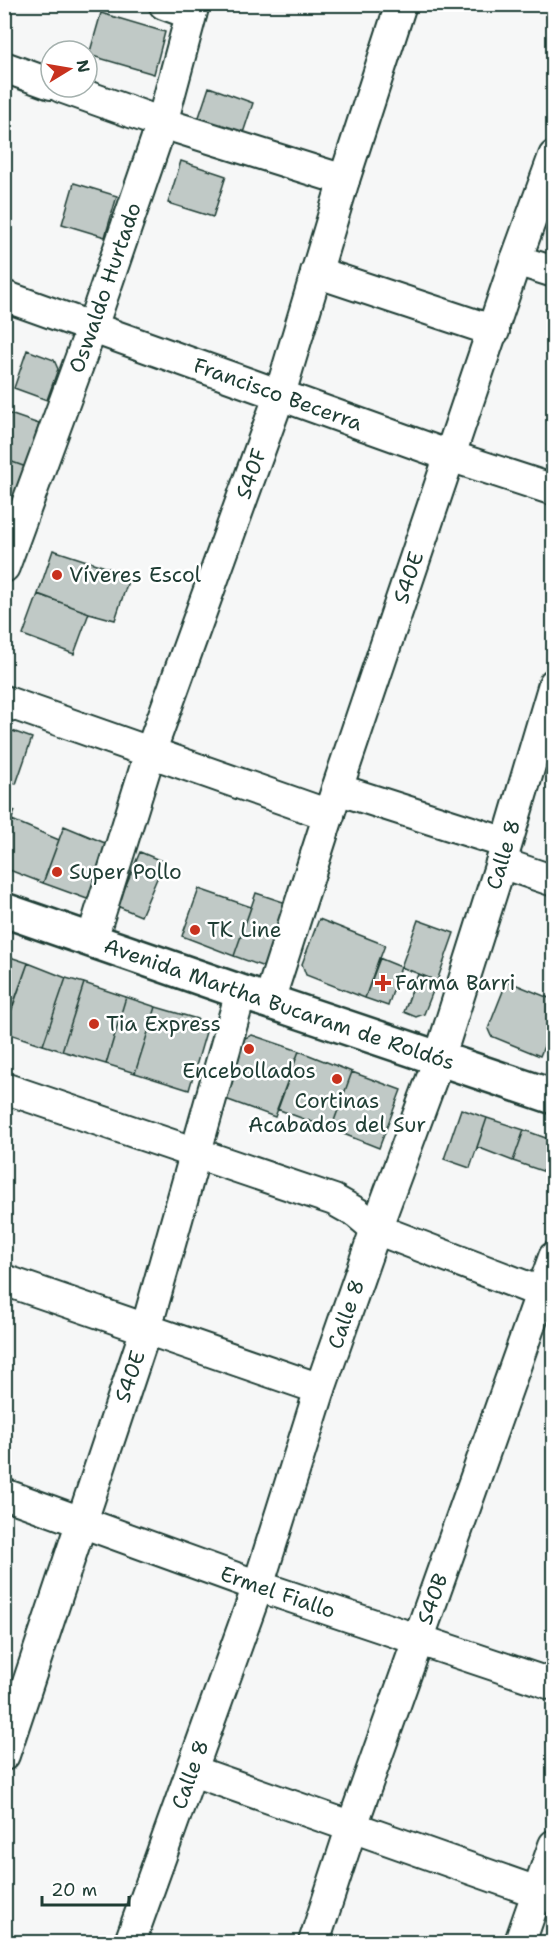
<svg xmlns="http://www.w3.org/2000/svg" width="558" height="1947" font-family="'Shantell Sans',sans-serif">
<style>
.building{fill:#c0c9c6;stroke:#1f3d34;stroke-width:1.5}
.lines{fill:none;stroke-linecap:round;stroke-linejoin:round}
.street-casing{stroke:#1f3d34;stroke-width:34}
.secondary-casing{stroke:#1f3d34;stroke-width:38}
.street{stroke:#fff;stroke-width:30}
.secondary{stroke:#fff;stroke-width:33}
.poi-dot{fill:#c8321e;stroke:#fff;stroke-width:2}
.labels{text-anchor:middle;dominant-baseline:central;stroke-width:5;stroke-linejoin:round;paint-order:stroke}
.street-label{font-size:21px;fill:#1f3d34;stroke:#fff}
.poi-label{font-size:21px;fill:#1f3d34;stroke:#fff;text-anchor:start}
</style>
<rect width="100%" height="100%" fill="#f6f7f7"/>
<filter id="ink" filterUnits="userSpaceOnUse"><feTurbulence type="fractalNoise" baseFrequency=".0167" numOctaves="2"/><feDisplacementMap in="SourceGraphic" scale="12" xChannelSelector="R" yChannelSelector="G"/><feConvolveMatrix kernelMatrix="1 2 1 2 8 2 1 2 1" color-interpolation-filters="sRGB"/></filter>
<g filter="url(#ink)">
<!-- building -->
<path class="building" d="M 101,13 L 165,32 L 154,74 L 89,55 Z
M 209,87 L 253,103 L 242,136 L 198,120 Z
M 181,161 L 226,176 L 213,217 L 168,203 Z
M 74,183 L 117,196 L 105,237 L 62,224 Z
M 27,350 L 54,360 L 58,369 L 47,400 L 14,388 Z
M 4,412 L 39,424 L 26,467 L 4,459 Z
M 4,459 L 26,467 L 15,496 L 4,493 Z
M 53,550 L 130,575 L 115,620 L 89,613 L 38,594 Z
M 38,594 L 89,613 L 74,654 L 23,635 Z
M 4,728 L 32,738 L 16,784 L 4,780 Z
M 4,807 L 15,811 L 4,838 Z
M 12,820 L 59,840 L 43,883 L 4,868 L 4,838 Z
M 64,826 L 117,848 L 90,900 L 43,883 Z
M 140,852 L 164,862 L 141,916 L 117,906 Z
M 199,889 L 251,907 L 234,956 L 182,936 Z
M 256,893 L 295,906 L 267,968 L 234,956 Z
M 319,919 L 385,945 L 365,998 L 306,975 L 302,964 Z
M 418,920 L 454,933 L 437,981 L 401,967 Z
M 4,955 L 28,963 L 4,1030 Z
M 379,958 L 401,967 L 388,1006 L 365,998 Z
M 28,963 L 66,978 L 43,1045 L 4,1032 Z
M 418,974 L 437,981 L 424,1014 L 416,1017 L 404,1012 Z
M 66,978 L 84,983 L 62,1051 L 43,1045 Z
M 507,981 L 554,1000 L 554,1022 L 540,1056 L 491,1036 L 488,1029 Z
M 84,983 L 126,997 L 106,1064 L 62,1051 Z
M 126,997 L 156,1007 L 135,1073 L 106,1064 Z
M 156,1007 L 197,1019 L 206,1032 L 189,1090 L 135,1073 Z
M 252,1035 L 299,1051 L 275,1117 L 220,1097 L 240,1040 Z
M 299,1051 L 352,1072 L 331,1129 L 277,1109 Z
M 352,1072 L 401,1090 L 379,1148 L 331,1129 Z
M 461,1109 L 487,1118 L 470,1168 L 444,1159 Z
M 487,1118 L 524,1130 L 513,1161 L 477,1147 Z
M 524,1130 L 554,1141 L 554,1175 L 513,1161 Z"/>
<g class="lines">
<defs>
<g id="street">
<path d="M 164,4 L 191,14"/>
<path d="M 4,67 L 51,84"/>
<path d="M 61,87 L 162,123 L 344,180"/>
<path d="M 516,260 L 554,272"/>
<path d="M 316,272 L 494,331"/>
<path id="s1" d="M 4,296 L 450,456 L 554,490"/>
<path id="s2" d="M 4,567 L 92,327 L 162,123 L 194,4"/>
<path d="M 4,701 L 329,815"/>
<path d="M 337,789 L 506,843"/>
<path d="M 501,863 L 554,881"/>
<path id="s3" d="M 92,939 L 150,753 L 280,394 L 344,180 L 401,4"/>
<path id="s4" d="M 269,1001 L 337,789 L 516,260 L 554,156"/>
<path d="M 4,1088 L 334,1200 L 357,1213 L 376,1229 L 540,1292"/>
<path d="M 4,1280 L 320,1389"/>
<path id="s5" d="M 4,1494 L 258,1586 L 554,1685"/>
<path id="s6" d="M 4,1755 L 146,1329 L 241,992"/>
<path d="M 193,1771 L 554,1898"/>
<path id="s7" d="M 130,1942 L 258,1586 L 320,1389 L 376,1229 L 439,1059 L 501,863 L 554,684"/>
<path id="s8" d="M 314,1942 L 352,1826 L 554,1257"/>
<path d="M 520,1942 L 554,1845"/>
</g>
<g id="secondary">
<path id="s9" d="M 4,910 L 241,992 L 554,1097"/>
</g>
</defs>
<!-- street casing -->
<use href="#street" class="street-casing"/>
<!-- secondary casing -->
<use href="#secondary" class="secondary-casing"/>
<!-- street -->
<use href="#street" class="street"/>
<!-- secondary -->
<use href="#secondary" class="secondary"/>
</g>
</g>
<!-- markers -->
<g class="poi-dot">
<circle cx="57" cy="575" r="6"/>
<circle cx="57" cy="872" r="6"/>
<circle cx="195" cy="930" r="6"/>
<path d="M380 974h6v6h6v6h-6v6h-6v-6h-6v-6h6z"/>
<circle cx="94" cy="1024" r="6"/>
<circle cx="249" cy="1049" r="6"/>
<circle cx="337" cy="1079" r="6"/>
</g>
<g class="labels">
<!-- street labels -->
<g class="street-label">
<text stroke="none"><textPath href="#s2" startOffset="297">Oswaldo Hurtado</textPath></text>
<text stroke="none"><textPath href="#s1" startOffset="291">Francisco Becerra</textPath></text>
<text stroke="none"><textPath href="#s3" startOffset="492">S40F</textPath></text>
<text stroke="none"><textPath href="#s4" startOffset="446">S40E</textPath></text>
<text stroke="none"><textPath href="#s7" startOffset="1150">Calle 8</textPath></text>
<text stroke="none"><textPath href="#s9" startOffset="291">Avenida Martha Bucaram de Roldós</textPath></text>
<text stroke="none"><textPath href="#s7" startOffset="664">Calle 8</textPath></text>
<text stroke="none"><textPath href="#s6" startOffset="399">S40E</textPath></text>
<text stroke="none"><textPath href="#s5" startOffset="291">Ermel Fiallo</textPath></text>
<text stroke="none"><textPath href="#s8" startOffset="363">S40B</textPath></text>
<text stroke="none"><textPath href="#s7" startOffset="178">Calle 8</textPath></text>
</g>
<!-- poi labels -->
<g class="poi-label">
<text x="69" y="575">Víveres Escol</text>
<text x="69" y="872">Super Pollo</text>
<text x="207" y="930">TK Line</text>
<text x="395" y="983">Farma Barri</text>
<text x="106" y="1024">Tia Express</text>
<text x="249" y="1071" text-anchor="middle">Encebollados</text>
<text x="337" y="1101" text-anchor="middle">Cortinas<tspan x="337" dy="24">Acabados del Sur</tspan></text>
</g>
</g>
<!-- margin -->
<rect width="558" height="1947" fill="none" stroke="#fff" stroke-width="24"/>
<rect x="12" y="12" width="534" height="1923" fill="none" stroke="#1f3d34" stroke-width="2" filter="url(#ink)"/>
<!-- north arrow -->
<g transform="translate(69 69) rotate(79)"><circle r="28" fill="#ffffff" stroke="#a5b1ae" stroke-width="1.5"/>
<path d="M0-4.5L10 22L0 15L-10 22Z" fill="#c8321e"/>
<text y="-9" font-size="16" font-weight="bold" text-anchor="middle" fill="#1f3d34">N</text>
</g>
<!-- scale -->
<path d="M42 1896v9h87v-9" fill="none" stroke="#1f3d34" stroke-width="3"/>
<text x="51" y="1896" font-size="18" fill="#1f3d34" stroke="#ffffff" stroke-width="4.5" paint-order="stroke">20 m</text>
</svg>
